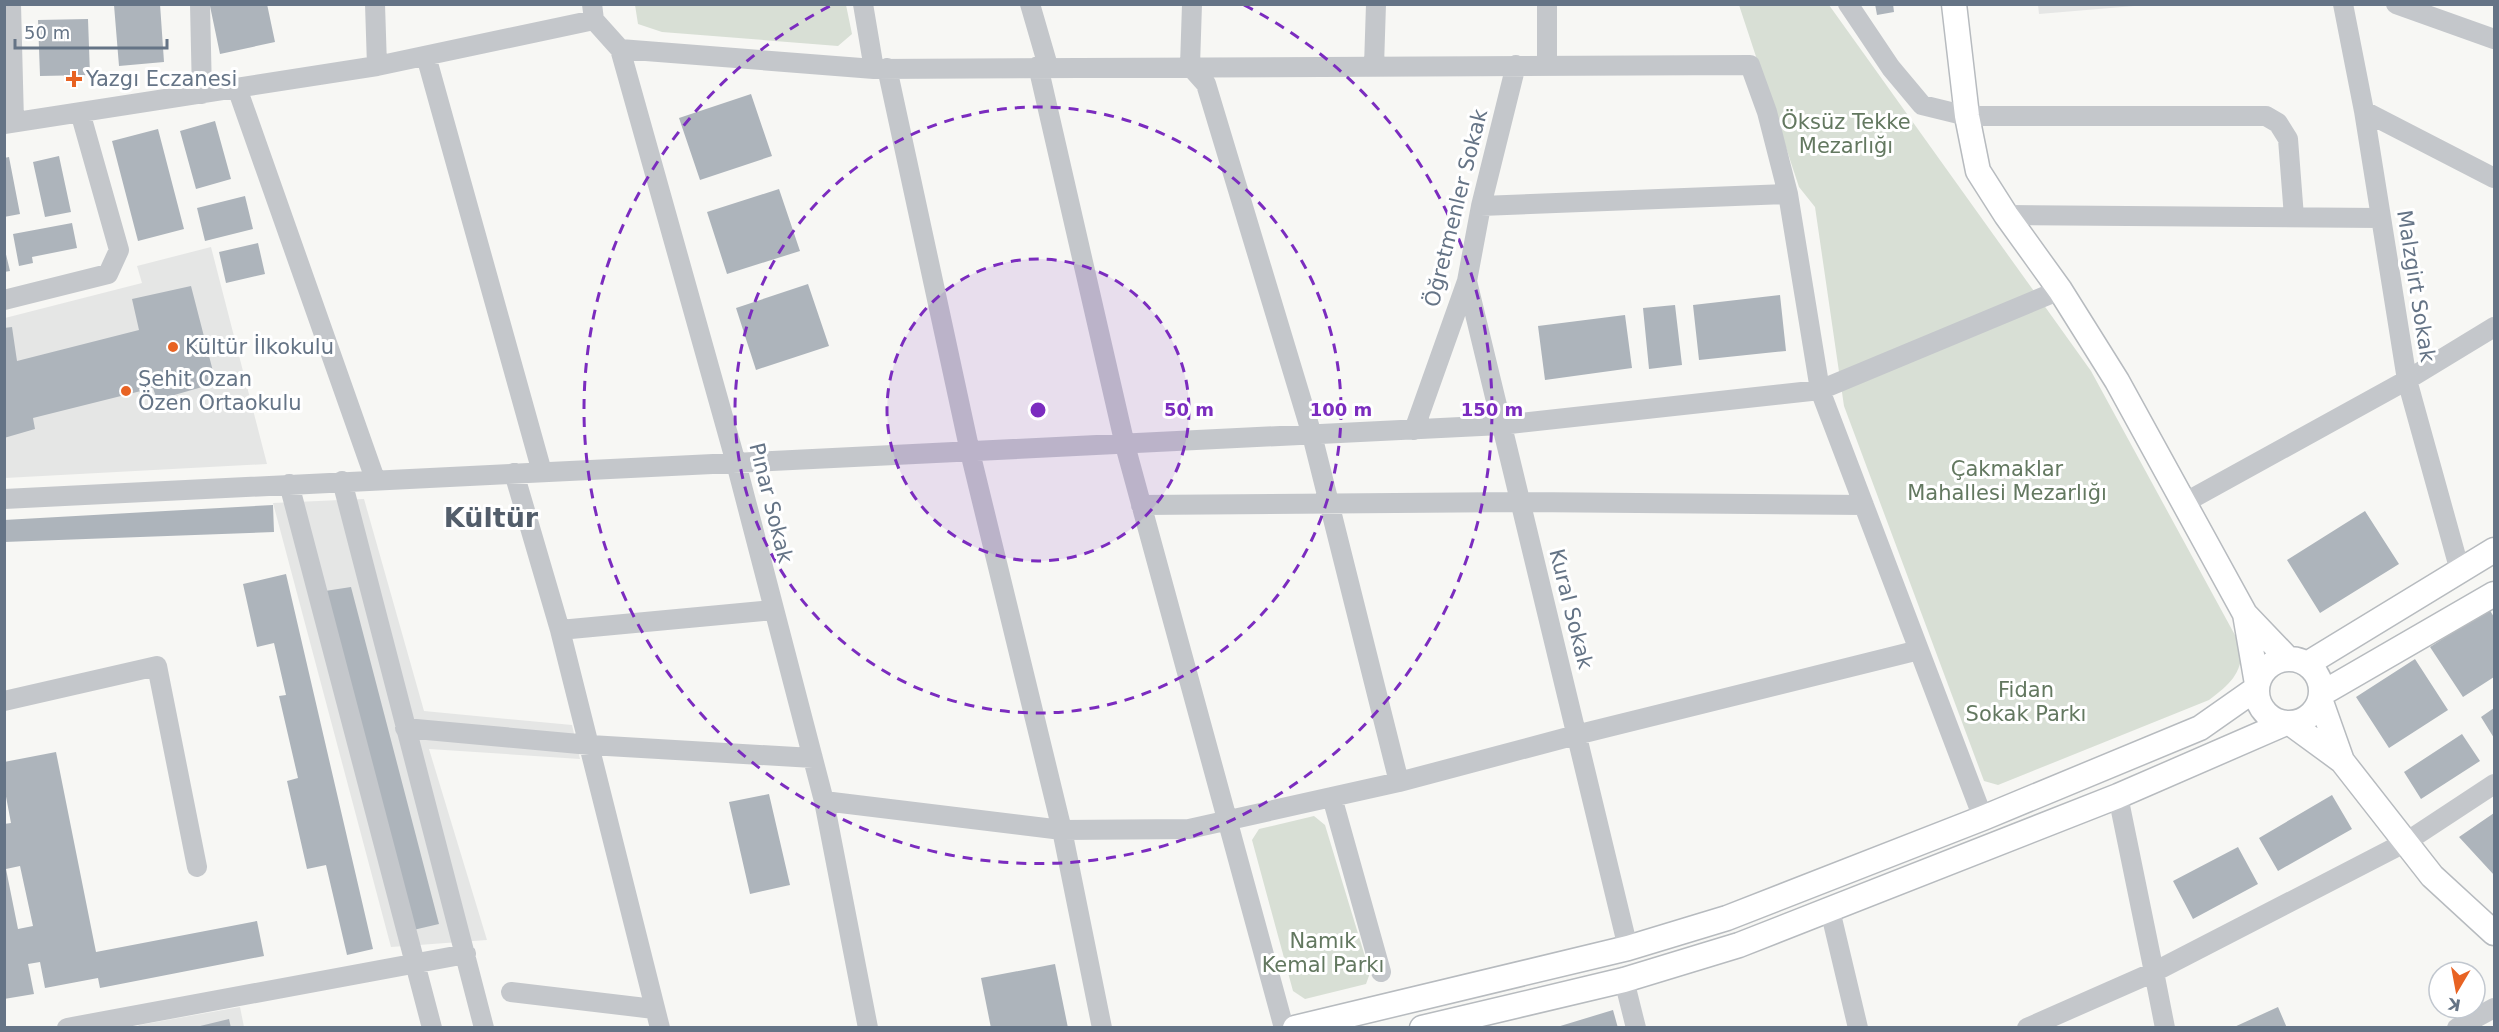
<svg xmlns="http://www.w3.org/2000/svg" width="2499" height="1032" font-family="'DejaVu Sans',sans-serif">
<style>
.built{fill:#e5e6e5}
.green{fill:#d8dfd5}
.building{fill:#adb4bb;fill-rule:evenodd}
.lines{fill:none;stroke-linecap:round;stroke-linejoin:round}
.major-casing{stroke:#b7bbbf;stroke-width:27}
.minor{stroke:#c4c7cb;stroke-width:20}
.major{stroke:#fff;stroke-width:24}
.ring{fill:none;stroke:#7b2cbf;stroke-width:3;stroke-dasharray:10 8}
.poi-dot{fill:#e86323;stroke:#fff;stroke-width:2}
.labels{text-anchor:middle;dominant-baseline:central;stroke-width:6;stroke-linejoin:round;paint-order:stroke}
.poi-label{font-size:21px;fill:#657486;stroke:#fff;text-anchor:start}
.park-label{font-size:21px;fill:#637860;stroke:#fff}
.street-label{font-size:21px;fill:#657486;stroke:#fff}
.district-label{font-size:27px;font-weight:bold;fill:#535e6b;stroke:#fff}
.centre{fill:#7b2cbf;stroke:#fff;stroke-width:3}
.ring-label{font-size:18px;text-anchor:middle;font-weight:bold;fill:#7b2cbf;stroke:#fff;stroke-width:6;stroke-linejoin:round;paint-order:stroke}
</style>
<rect width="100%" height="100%" fill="#f7f7f4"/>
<!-- built -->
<path class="built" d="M 2038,5 L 2038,4 L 2146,5 L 2039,14 Z
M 211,247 L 267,464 L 5,478 L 5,318 L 142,283 L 137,266 Z
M 364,499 L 424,711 L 572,725 L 580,759 L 429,749 L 487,940 L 391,947 L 273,503 Z
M 240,1007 L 244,1027 L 136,1028 L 139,1025 Z"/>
<!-- green -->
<path class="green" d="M 635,5 L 846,5 L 852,34 L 838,46 L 662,32 L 638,24 Z
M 1739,5 L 1829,5 L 2091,371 L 2242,648 C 2242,674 2229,685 2209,700 L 1998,785 L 1984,781 L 1844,406 L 1815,207 L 1799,187 Z
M 1314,816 L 1325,825 L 1370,973 L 1366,984 L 1305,999 L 1293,991 L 1252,840 L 1259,829 Z"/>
<!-- building -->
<path class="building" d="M 160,4 L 164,62 L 119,66 L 114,5 Z
M 216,4 L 267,4 L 275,42 L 220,54 L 210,6 Z
M 1875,4 L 1893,4 L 1894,12 L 1877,15 Z
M 88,19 L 90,75 L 40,76 L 38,20 Z
M 751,94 L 772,156 L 700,180 L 679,118 Z
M 215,121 L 231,179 L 196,189 L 180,131 Z
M 158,129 L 184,229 L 138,241 L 112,141 Z
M 59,156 L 71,212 L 45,217 L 33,162 Z
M 9,157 L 20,214 L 4,217 L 4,158 Z
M 779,189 L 800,251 L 727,274 L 707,212 Z
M 245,196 L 253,229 L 205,241 L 197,208 Z
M 72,223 L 77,248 L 32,257 L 33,263 L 19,266 L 13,234 Z
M 258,243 L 265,274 L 226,283 L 219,252 Z
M 4,246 L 10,271 L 4,272 Z
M 808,284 L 829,346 L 756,370 L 736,308 Z
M 191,286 L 216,383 L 157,400 L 153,388 L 33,418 L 35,429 L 4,438 L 4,328 L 12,327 L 17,361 L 139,330 L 132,299 Z
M 1780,295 L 1786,351 L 1699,360 L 1693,305 Z
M 1675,305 L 1682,365 L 1649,369 L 1643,308 Z
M 1625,315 L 1632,368 L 1545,380 L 1538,326 Z
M 273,505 L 274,532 L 4,542 L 4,520 Z
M 2365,511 L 2399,564 L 2320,613 L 2287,560 Z
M 286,574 L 373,949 L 347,955 L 326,865 L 307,869 L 287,781 L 298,778 L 279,696 L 286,695 L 274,643 L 257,647 L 243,584 Z
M 351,587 L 439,924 L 409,931 L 325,591 Z
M 2489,609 L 2494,617 L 2494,677 L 2463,697 L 2430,647 Z
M 2415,659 L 2448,710 L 2389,748 L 2356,697 Z
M 2494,708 L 2494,738 L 2481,717 Z
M 2462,734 L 2480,761 L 2421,799 L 2404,772 Z
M 56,752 L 96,952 L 257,921 L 264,956 L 100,988 L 98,978 L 45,988 L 40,962 L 28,964 L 34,994 L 4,999 L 4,824 L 11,823 L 4,786 L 4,762 ZM 20,866 L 33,926 L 18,929 L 6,869 Z
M 769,794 L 790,885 L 750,894 L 729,802 Z
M 2332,795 L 2352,829 L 2278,871 L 2259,838 Z
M 2494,813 L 2494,875 L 2459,837 Z
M 2238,847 L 2258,884 L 2193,919 L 2173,881 Z
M 1055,964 L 1068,1028 L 991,1028 L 981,978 Z
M 2278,1007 L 2287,1028 L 2232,1028 Z
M 1613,1010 L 1618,1028 L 1557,1028 L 1557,1027 Z
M 229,1019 L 231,1028 L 196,1028 L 196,1027 Z"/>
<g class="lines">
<defs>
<path id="major" d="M 1954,4 L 1967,116 L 1978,171 L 2006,215 L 2060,290 L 2117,381 L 2245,614
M2257 691a32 32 0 1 1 64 0a32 32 0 1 1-64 0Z
M 2307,664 L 2494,550
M 2257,684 L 2245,614 L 2288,659
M 2321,694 L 2494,594
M 2290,723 L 2342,761 L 2320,699
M 2342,761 L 2432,876 L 2494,933
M 1295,1028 L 1628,948 L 1727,918 L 1983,818 L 2200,728 L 2257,688
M 1422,1028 L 1624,980 L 1739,945 L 2118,796 L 2286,723"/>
</defs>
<!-- major casing -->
<use href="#major" class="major-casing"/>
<!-- minor -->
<path class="minor" d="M 11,4 L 14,122
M 200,4 L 202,94
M 375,4 L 377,66
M 592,4 L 594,20 L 620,49 L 736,463 L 824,801 L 868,1028
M 863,4 L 874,69
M 1030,4 L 1048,66
M 1192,4 L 1190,66 L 1206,84 L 1312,435 L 1399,782
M 1848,4 L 1891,68 L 1922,105 L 1967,116 L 2266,116 L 2278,123 L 2288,139 L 2294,217
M 2343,4 L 2364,111 L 2407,380 L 2460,571
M 2396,4 L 2494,39
M 620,49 L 874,69 L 1750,65 L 1767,112 L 1788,194 L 1481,206
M 426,56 L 542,472
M 1547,65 L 1547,4
M 1038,66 L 1125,445 L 1284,1028
M 1374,66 L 1376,4
M 887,68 L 970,452 L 1062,830 L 1102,1028
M 237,88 L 375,479
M 2364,111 L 2494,178
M 4,124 L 377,66 L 594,20
M 1788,194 L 1820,390 L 1983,818
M 2006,215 L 2380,218
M 1467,281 L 1628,948
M 4,300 L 108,274 L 119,250 L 80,112
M 1414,430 L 1467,281 L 1481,206 L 1516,65
M 514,473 L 560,630 L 660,1028
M 342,481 L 484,1028
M 289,484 L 432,1028
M 4,499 L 1501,425 L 1820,390 L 2060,290
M 2184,503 L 2407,380 L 2494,327
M 1141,505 L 1520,502 L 1864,505
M 560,630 L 773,610
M 4,701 L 157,666 L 197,867
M 405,728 L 590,745 L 813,758
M 1332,797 L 1381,972
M 824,801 L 1062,830 L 1189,829 L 1399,782 L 1576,735 L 1919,650
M 1830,910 L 1858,1028
M 1624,980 L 1636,1028
M 511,992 L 654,1009
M 67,1028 L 466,954
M 2027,1028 L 2154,972 L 2118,796
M 2165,1028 L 2154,972 L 2406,842 L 2494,784
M 2457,1028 L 2494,1008"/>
<!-- major -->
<use href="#major" class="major"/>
</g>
<!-- distance rings -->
<circle cx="1038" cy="410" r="151" fill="#7b2cbf" fill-opacity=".12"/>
<g class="ring">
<circle cx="1038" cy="410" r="151"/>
<circle cx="1038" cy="410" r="303"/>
<path d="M1244 5A454 454 0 1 1 832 5"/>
</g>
<!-- markers -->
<g class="poi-dot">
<path d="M71 70h6v6h6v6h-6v6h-6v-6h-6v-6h6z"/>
<circle cx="173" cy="347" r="6"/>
<circle cx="126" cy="391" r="6"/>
</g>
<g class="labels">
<!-- poi labels -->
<g class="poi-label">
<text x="86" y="79">Yazgı Eczanesi</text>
<text x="185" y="347">Kültür İlkokulu</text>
<text x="138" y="379">Şehit Ozan<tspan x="138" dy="24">Özen Ortaokulu</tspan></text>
</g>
<!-- park labels -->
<g class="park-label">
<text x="1846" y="122">Öksüz Tekke<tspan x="1846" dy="24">Mezarlığı</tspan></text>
<text x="2007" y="469">Çakmaklar<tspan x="2007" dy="24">Mahallesi Mezarlığı</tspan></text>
<text x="2026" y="690">Fidan<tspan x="2026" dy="24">Sokak Parkı</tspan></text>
<text x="1323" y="941">Namık<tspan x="1323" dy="24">Kemal Parkı</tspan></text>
</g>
<!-- street labels -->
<g class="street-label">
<text transform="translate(1456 208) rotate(-76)">Öğretmenler Sokak</text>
<text transform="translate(2416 286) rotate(81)">Malzgirt Sokak</text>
<text transform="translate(771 503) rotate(76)">Pınar Sokak</text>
<text transform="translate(1571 609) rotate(76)">Kural Sokak</text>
</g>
<!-- district labels -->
<g class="district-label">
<text x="491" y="517">Kültür</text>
</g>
</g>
<circle cx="1038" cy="410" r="9" class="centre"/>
<g class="ring-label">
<text x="1189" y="416">50 m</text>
<text x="1341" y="416">100 m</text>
<text x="1492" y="416">150 m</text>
</g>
<!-- border -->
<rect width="2499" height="1032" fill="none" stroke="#657486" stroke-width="12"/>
<!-- north arrow -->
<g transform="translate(2457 990) rotate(190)"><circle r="28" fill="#ffffff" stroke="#c1c7cf" stroke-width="1.5"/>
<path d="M0-4.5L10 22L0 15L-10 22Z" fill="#e86323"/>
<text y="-9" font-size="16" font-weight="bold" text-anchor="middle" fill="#657486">K</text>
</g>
<!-- scale -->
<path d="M15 39v9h152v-9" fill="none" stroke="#657486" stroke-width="3"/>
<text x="24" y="39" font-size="18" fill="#657486" stroke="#ffffff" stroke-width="4.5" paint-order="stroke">50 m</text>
</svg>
